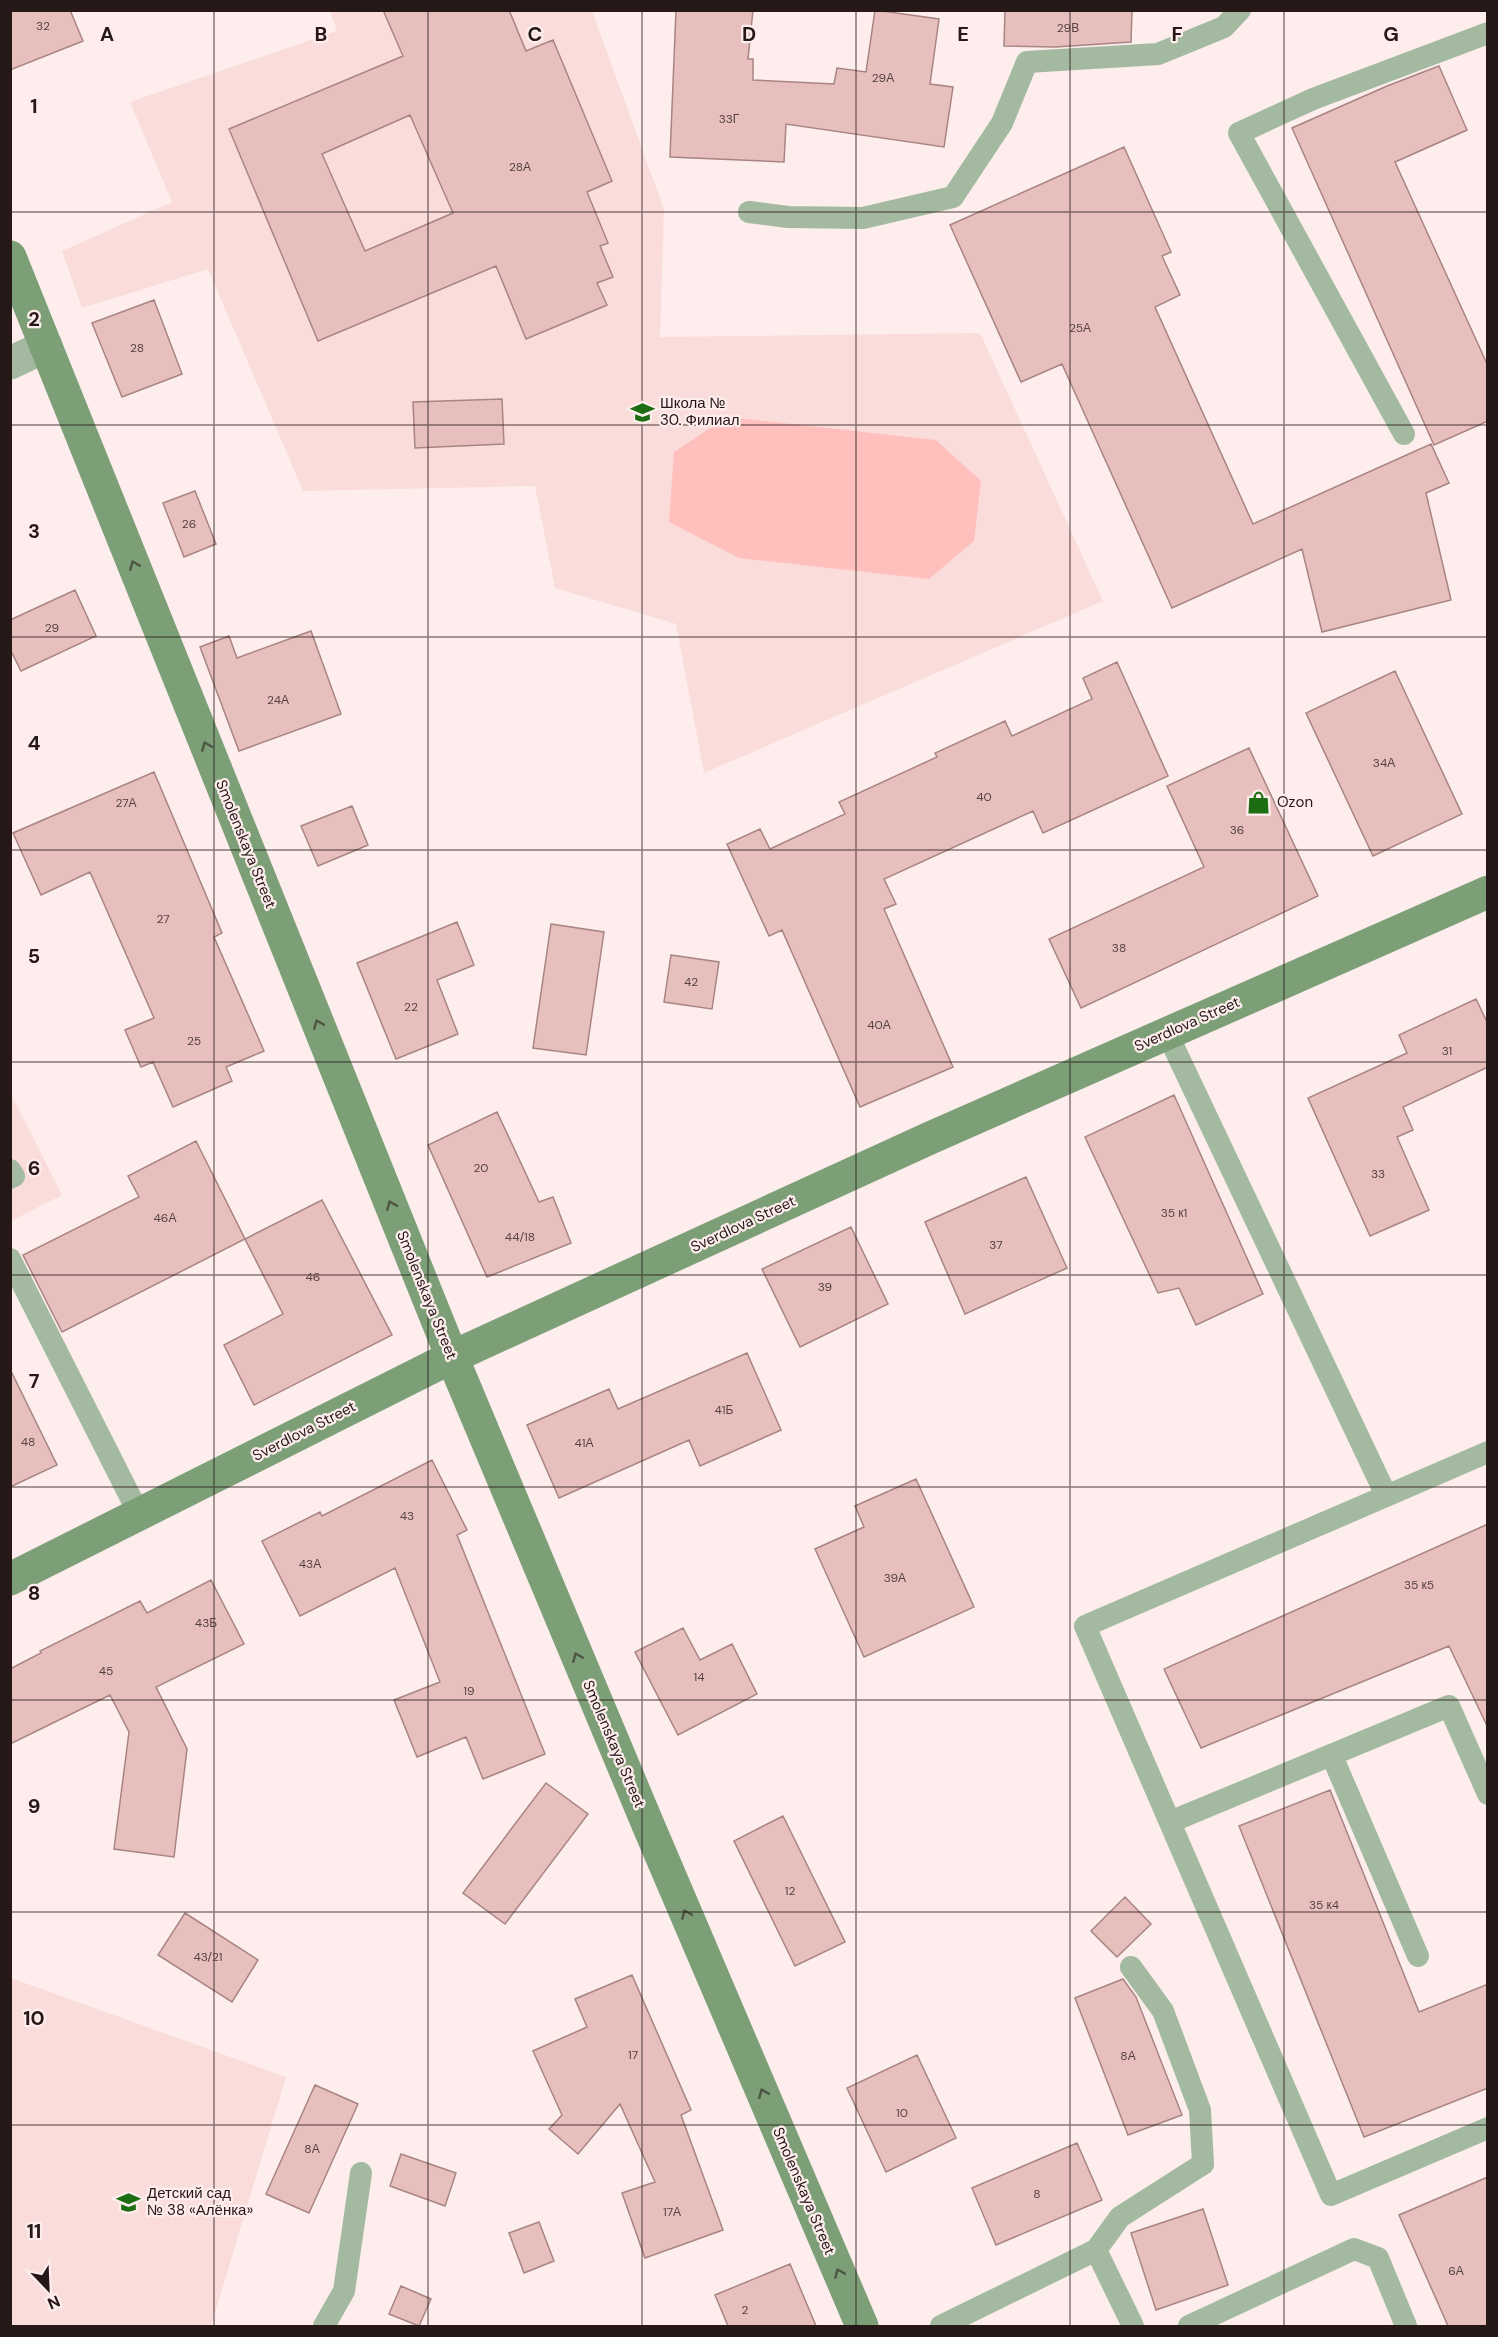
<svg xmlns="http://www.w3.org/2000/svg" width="1498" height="2337" font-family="'DM Sans',sans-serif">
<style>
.built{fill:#fadddb}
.green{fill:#ffbfbd}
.building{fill:#e7c0be;stroke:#a88483;stroke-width:1.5;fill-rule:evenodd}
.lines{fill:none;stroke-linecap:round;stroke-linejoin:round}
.lane{stroke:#a3baa0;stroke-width:22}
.street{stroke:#a3baa0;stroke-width:33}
.secondary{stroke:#7d9f78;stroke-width:33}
.oneway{stroke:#4d5543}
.grid{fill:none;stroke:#251817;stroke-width:1.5;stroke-opacity:0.55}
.labels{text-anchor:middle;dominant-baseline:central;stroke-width:4.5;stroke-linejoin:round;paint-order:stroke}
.number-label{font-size:12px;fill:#564241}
.poi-label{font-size:15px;fill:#251817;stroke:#fdedec;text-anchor:start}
.street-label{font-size:15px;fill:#251817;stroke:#fdedec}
.grid-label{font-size:20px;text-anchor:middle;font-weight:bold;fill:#251817;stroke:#fdedec;stroke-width:4.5;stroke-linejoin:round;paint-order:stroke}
</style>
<rect width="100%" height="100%" fill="#fdedec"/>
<!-- built -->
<path class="built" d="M 330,11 L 592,11 L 664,209 L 660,337 L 980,333 L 1103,601 L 704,773 L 676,624 L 555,588 L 535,486 L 303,491 L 208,269 L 82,308 L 62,251 L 172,202 L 130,102 L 337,31 Z
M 10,1092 L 62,1195 L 11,1221 L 10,1221 Z
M 11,1978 L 286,2077 L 211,2326 L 11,2326 Z"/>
<!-- green -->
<path class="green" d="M 727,417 L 936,440 L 981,481 L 974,541 L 929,579 L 739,558 L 669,522 L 674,452 Z"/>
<!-- building -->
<path class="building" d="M 10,10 L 70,10 L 83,41 L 10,70 Z
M 383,10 L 509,10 L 526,51 L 553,40 L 612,181 L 587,192 L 608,243 L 600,246 L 613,277 L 597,283 L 607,305 L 526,339 L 496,266 L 318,341 L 229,129 L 403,56 ZM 410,115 L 453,213 L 365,251 L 322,154 Z
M 676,10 L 753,10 L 748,59 L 753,59 L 753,80 L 834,84 L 837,68 L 866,72 L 875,10 L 939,19 L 930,84 L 953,87 L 944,147 L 786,124 L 784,162 L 670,157 Z
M 1005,10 L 1132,10 L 1131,42 L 1055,47 L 1004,46 Z
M 1439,66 L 1467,130 L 1395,162 L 1488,366 L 1488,421 L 1434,445 L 1292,128 L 1387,86 Z
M 1124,147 L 1171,252 L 1162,256 L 1180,295 L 1155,307 L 1253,524 L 1431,444 L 1449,483 L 1426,493 L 1451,600 L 1322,632 L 1302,549 L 1172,608 L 1062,364 L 1021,382 L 950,225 Z
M 154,300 L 182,374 L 122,397 L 92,323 Z
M 502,399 L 504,444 L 415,448 L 413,402 Z
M 195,491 L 216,544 L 184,557 L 163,503 Z
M 75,590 L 96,636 L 21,671 L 10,649 L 10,620 Z
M 311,631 L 341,714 L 239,751 L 200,647 L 229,636 L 237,658 Z
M 1117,662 L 1168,776 L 1043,833 L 1033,811 L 884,879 L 896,904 L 884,909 L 953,1067 L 860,1107 L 782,930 L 769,936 L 727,844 L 760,829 L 770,849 L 845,814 L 839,802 L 937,757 L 935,753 L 1005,721 L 1012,736 L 1092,699 L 1083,678 Z
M 1395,671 L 1462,814 L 1373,856 L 1306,713 Z
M 1249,748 L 1318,896 L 1081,1008 L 1049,939 L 1204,867 L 1167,786 Z
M 154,772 L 222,933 L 214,937 L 264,1051 L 226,1067 L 232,1081 L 173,1107 L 153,1062 L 141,1067 L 125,1030 L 154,1018 L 90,872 L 41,895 L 13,833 Z
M 352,806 L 368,845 L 318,866 L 301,826 Z
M 457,922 L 474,965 L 437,980 L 458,1034 L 396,1059 L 357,963 Z
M 551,924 L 604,932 L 586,1055 L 533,1048 Z
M 671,955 L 719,962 L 712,1009 L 664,1002 Z
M 1476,999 L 1488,1024 L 1488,1067 L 1403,1107 L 1413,1130 L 1397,1137 L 1429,1210 L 1370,1236 L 1308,1098 L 1407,1053 L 1399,1035 Z
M 1174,1095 L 1263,1294 L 1196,1325 L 1179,1288 L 1158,1293 L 1085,1137 Z
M 497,1112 L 539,1202 L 553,1197 L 571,1243 L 487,1277 L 428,1145 Z
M 196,1141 L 245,1239 L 62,1332 L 23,1255 L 139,1197 L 128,1176 Z
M 1026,1177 L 1067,1268 L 965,1314 L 925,1222 Z
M 322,1200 L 392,1335 L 254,1405 L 224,1345 L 283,1314 L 245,1239 Z
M 851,1227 L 888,1304 L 800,1347 L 762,1269 Z
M 747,1353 L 781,1430 L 700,1466 L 689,1440 L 559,1498 L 527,1425 L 609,1389 L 618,1409 Z
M 10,1369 L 57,1465 L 10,1487 Z
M 432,1460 L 467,1530 L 457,1535 L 545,1754 L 483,1779 L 466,1737 L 417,1757 L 394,1700 L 440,1682 L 395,1568 L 300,1616 L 262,1541 L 320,1512 L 322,1516 Z
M 916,1479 L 974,1607 L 864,1657 L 815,1549 L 864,1527 L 855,1506 Z
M 1488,1524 L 1488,1728 L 1449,1646 L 1201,1748 L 1164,1669 Z
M 211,1580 L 244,1644 L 156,1687 L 187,1749 L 174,1857 L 114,1849 L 129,1732 L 110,1695 L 10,1744 L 10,1669 L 41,1653 L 40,1651 L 140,1601 L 147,1613 Z
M 683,1628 L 700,1660 L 732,1644 L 757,1694 L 678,1735 L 635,1652 Z
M 546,1783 L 588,1814 L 505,1924 L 463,1893 Z
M 1330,1790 L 1419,2012 L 1488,1984 L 1488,2088 L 1364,2137 L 1239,1826 Z
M 783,1816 L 845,1942 L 795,1966 L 734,1841 Z
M 1125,1897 L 1151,1924 L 1117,1957 L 1091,1931 Z
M 185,1913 L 258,1960 L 232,2002 L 158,1955 Z
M 632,1975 L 691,2110 L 681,2115 L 723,2230 L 645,2258 L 622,2193 L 655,2182 L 620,2104 L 578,2154 L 549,2129 L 562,2115 L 533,2051 L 587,2027 L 575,1999 Z
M 1123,1979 L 1136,1997 L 1182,2115 L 1128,2135 L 1075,1998 Z
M 917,2055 L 956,2138 L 886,2172 L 847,2088 Z
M 315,2085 L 358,2104 L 309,2213 L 266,2194 Z
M 1077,2143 L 1102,2200 L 996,2245 L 972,2188 Z
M 401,2154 L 456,2173 L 445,2206 L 390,2186 Z
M 1488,2177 L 1488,2326 L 1448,2326 L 1399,2215 Z
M 1203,2209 L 1228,2285 L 1156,2310 L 1131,2233 Z
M 539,2222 L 554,2261 L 524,2273 L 509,2233 Z
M 790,2264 L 816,2326 L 728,2326 L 715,2295 Z
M 401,2286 L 431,2299 L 419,2326 L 389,2314 Z"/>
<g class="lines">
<!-- lane -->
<path class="lane" d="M 749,212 L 788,217 L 863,218 L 953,197 L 1002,123 L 1027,62 L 1158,54 L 1224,27 L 1240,10
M 1404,434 L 1239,133 L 1313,99 L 1488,33
M 1167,1033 L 1386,1495
M 10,1170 L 14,1176 L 10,1178
M 10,1259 L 139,1514
M 1488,1452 L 1085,1626 L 1331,2195 L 1488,2128
M 1332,1756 L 1418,1956
M 1170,1822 L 1449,1706 L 1488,1794
M 1096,2250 L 1120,2217 L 1203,2164 L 1200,2110 L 1163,2011 L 1131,1967
M 324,2326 L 344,2291 L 361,2173
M 941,2326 L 1096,2250 L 1133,2326
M 1189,2326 L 1354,2249 L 1378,2258 L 1406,2326"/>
<!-- street -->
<path class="street" d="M 10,363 L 46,346"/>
<!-- secondary -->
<path class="secondary" d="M 10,257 L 452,1357 L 649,1827 L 862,2326
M 10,1579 L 452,1357 L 930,1138 L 1488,892"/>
</g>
<!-- one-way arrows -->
<defs><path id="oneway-chevron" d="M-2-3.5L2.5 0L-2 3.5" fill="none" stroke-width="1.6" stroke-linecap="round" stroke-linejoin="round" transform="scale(1.5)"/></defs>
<g class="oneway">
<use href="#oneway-chevron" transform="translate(134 565) rotate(-112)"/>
<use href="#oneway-chevron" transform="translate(206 746) rotate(-112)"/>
<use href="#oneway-chevron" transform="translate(318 1024) rotate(-112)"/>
<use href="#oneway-chevron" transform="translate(391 1205) rotate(-112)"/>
<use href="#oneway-chevron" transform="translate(577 1657) rotate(-113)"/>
<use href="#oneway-chevron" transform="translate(686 1914) rotate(-113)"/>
<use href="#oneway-chevron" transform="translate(763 2093) rotate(-113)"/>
<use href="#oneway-chevron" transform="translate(839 2273) rotate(-113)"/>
</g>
<!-- grid -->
<path class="grid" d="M 214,10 L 214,2326M 428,10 L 428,2326M 642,10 L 642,2326M 856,10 L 856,2326M 1070,10 L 1070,2326M 1284,10 L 1284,2326M 10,212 L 1488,212M 10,425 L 1488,425M 10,637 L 1488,637M 10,850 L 1488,850M 10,1062 L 1488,1062M 10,1275 L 1488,1275M 10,1487 L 1488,1487M 10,1700 L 1488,1700M 10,1912 L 1488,1912M 10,2125 L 1488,2125"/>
<!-- icons -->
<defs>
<symbol id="school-bare" viewBox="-9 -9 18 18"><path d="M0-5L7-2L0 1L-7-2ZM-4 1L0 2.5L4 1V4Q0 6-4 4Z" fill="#1c6d12" stroke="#fdedec" stroke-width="2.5" paint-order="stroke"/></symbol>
<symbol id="shop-bare" viewBox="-9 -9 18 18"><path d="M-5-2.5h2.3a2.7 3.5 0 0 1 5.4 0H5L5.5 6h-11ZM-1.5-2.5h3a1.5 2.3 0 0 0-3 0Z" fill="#1c6d12" stroke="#fdedec" stroke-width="2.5" paint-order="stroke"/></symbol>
</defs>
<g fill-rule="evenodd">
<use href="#school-bare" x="626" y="396" width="33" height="33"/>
<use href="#shop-bare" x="1242" y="786" width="33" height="33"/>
<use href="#school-bare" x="112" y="2186" width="33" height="33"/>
</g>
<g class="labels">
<!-- number labels -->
<g class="number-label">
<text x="43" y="26">32</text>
<text x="1068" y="28">29В</text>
<text x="883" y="78">29А</text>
<text x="729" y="119">33Г</text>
<text x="520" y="167">28А</text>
<text x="1080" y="328">25А</text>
<text x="137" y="348">28</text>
<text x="189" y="524">26</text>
<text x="52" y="628">29</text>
<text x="278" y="700">24А</text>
<text x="1384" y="763">34А</text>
<text x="984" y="797">40</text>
<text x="126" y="803">27А</text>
<text x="1237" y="830">36</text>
<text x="163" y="919">27</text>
<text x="1119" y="948">38</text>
<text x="691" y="982">42</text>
<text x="411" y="1007">22</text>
<text x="879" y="1025">40А</text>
<text x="194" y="1041">25</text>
<text x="1447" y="1051">31</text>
<text x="481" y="1168">20</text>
<text x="1378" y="1174">33</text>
<text x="1174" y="1213">35 к1</text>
<text x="165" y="1218">46А</text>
<text x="520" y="1237">44/18</text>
<text x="996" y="1245">37</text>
<text x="313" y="1277">46</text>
<text x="825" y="1287">39</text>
<text x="724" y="1410">41Б</text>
<text x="28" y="1442">48</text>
<text x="584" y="1443">41А</text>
<text x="407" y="1516">43</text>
<text x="310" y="1564">43А</text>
<text x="895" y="1578">39А</text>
<text x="1419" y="1585">35 к5</text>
<text x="206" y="1623">43Б</text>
<text x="106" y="1671">45</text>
<text x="699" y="1677">14</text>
<text x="469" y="1691">19</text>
<text x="790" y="1891">12</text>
<text x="1324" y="1905">35 к4</text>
<text x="208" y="1957">43/21</text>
<text x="633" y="2055">17</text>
<text x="1128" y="2056">8А</text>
<text x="902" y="2113">10</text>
<text x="312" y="2149">8А</text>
<text x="1037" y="2194">8</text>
<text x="672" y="2212">17А</text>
<text x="1456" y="2271">6А</text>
<text x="745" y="2310">2</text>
</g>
<!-- poi labels -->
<g class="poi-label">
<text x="660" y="403">Школа №<tspan x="660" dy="17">30. Филиал</tspan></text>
<text x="1277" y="802">Ozon</text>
<text x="147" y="2193">Детский сад<tspan x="147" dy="17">№ 38 «Алёнка»</tspan></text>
</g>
<!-- street labels -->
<g class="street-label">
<text transform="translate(246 844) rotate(68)">Smolenskaya Street</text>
<text transform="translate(1187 1024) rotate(-24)">Sverdlova Street</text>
<text transform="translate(743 1224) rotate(-25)">Sverdlova Street</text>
<text transform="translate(427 1295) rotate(68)">Smolenskaya Street</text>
<text transform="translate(304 1431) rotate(-27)">Sverdlova Street</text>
<text transform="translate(614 1744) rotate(67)">Smolenskaya Street</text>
<text transform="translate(804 2191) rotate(67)">Smolenskaya Street</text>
</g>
</g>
<g class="grid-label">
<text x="107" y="41">A</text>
<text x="321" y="41">B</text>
<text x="535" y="41">C</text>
<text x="749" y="41">D</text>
<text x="963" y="41">E</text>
<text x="1177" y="41">F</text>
<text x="1391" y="41">G</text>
<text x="34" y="113">1</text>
<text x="34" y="326">2</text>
<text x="34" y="538">3</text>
<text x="34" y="750">4</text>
<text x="34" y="963">5</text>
<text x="34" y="1175">6</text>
<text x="34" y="1388">7</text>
<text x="34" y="1600">8</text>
<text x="34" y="1813">9</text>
<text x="34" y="2025">10</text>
<text x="34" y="2238">11</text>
</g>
<!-- border -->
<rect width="1498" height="2337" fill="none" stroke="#251817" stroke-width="24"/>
<!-- north arrow -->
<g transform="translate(48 2289) rotate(157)" stroke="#fdedec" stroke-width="4.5" paint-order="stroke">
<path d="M0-4.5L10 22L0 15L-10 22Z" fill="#251817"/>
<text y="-9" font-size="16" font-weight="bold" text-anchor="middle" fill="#251817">N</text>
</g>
</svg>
